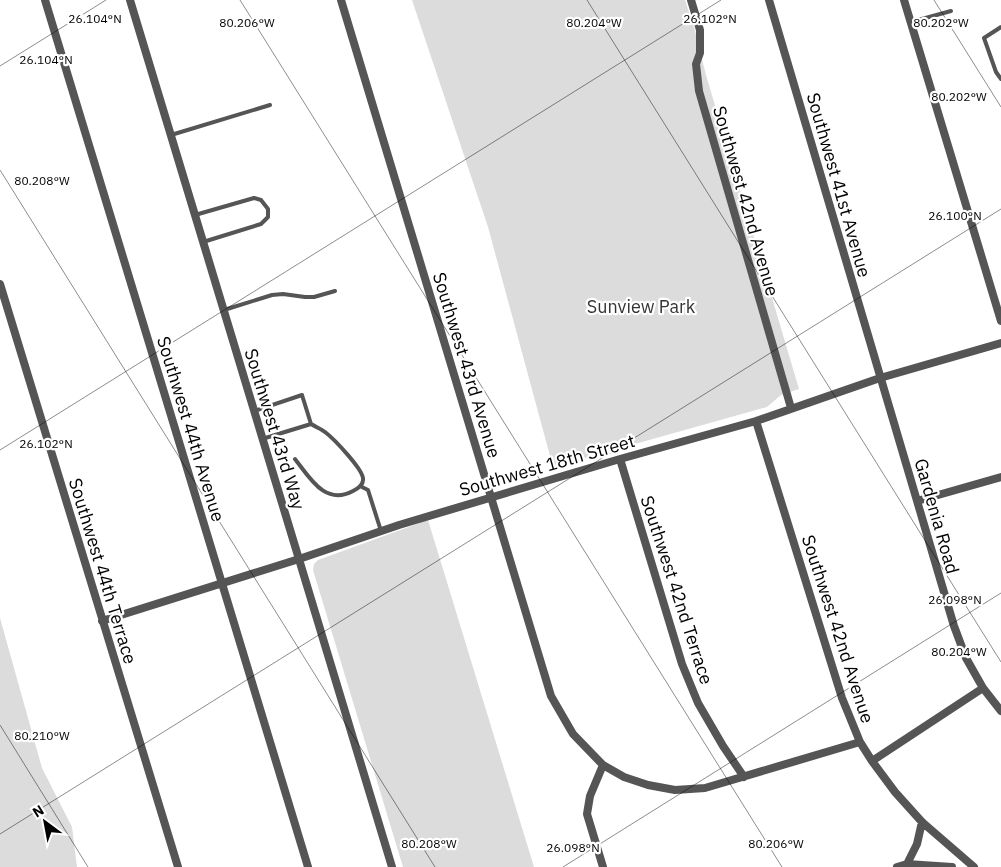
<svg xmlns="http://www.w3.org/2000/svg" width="1001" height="867" font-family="'IBM Plex Sans',sans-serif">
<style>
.green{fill:#dcdcdc}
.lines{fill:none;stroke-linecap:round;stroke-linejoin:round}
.service{stroke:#555;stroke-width:4}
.minor{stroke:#555;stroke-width:8}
.ticks{fill:none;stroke:#000;stroke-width:1;stroke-opacity:0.45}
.labels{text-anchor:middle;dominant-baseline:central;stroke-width:4.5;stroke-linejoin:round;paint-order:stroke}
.street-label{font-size:18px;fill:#000;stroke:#fff}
.park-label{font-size:18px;fill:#333;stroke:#fff}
.ticks-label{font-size:12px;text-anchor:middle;fill:#000;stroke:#fff;stroke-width:4.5;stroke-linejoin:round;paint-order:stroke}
</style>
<rect width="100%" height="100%" fill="#fff"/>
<!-- green -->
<path class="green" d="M 412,0 L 685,0 L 695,31 L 706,75 L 799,389 L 781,395 L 767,407 L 553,467 L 488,227 Z
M 428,520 L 534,867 L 403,867 L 313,570 L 314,564 L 318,560 Z
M 0,618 L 42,768 L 72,827 L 77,867 L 0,867 Z"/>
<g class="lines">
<!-- service -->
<path class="service" d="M 911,22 L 951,11
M 1001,27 L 984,38 L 996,72 L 1001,79
M 171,135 L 270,105
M 195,215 L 254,198 L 261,200 L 268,209 L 268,217 L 261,224 L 203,242
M 224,310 L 272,295 L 283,294 L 305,297 L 314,297 L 335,291
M 254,411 L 302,395 L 311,424 L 262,439
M 295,459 C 310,478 325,506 353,491 C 357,489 363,485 363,480 C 365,471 333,438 325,432 C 321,429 316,427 311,424
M 360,486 L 368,490 L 381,531"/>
<!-- minor -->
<path class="minor" d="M 45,0 L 308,867
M 130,0 L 392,867
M 341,0 L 551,696 L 573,734 L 603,765 L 590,796 L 587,814 L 603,867
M 691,0 L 700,30 L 700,53 L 696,64 L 699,91 L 791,408
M 769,0 L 954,626 L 966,658 L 983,688 L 1001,711
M 904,0 L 1001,321
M 0,284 L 178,867
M 756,421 L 842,698 L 860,742 L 872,761 L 895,792 L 922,822 L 974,867
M 620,459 L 682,664 L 698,703 L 723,746 L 744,777
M 917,501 L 1001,477
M 102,621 L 299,559 L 399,525 L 620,459 L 756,421 L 880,378 L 1001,343
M 872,761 L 983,688
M 603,765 L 624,777 L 648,785 L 675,790 L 705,788 L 860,742
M 907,864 L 917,844 L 922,822
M 897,867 L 907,864 L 952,867"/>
</g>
<!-- ticks -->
<path class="ticks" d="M 240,0 L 782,867M 587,0 L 1001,662M 934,0 L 1001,107M 0,66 L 106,0M 0,170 L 435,867M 0,450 L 721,0M 0,725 L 88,867M 0,834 L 1001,209M 563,867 L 1001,593"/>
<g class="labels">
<!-- street labels -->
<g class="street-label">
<text transform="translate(839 185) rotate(74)">Southwest 41st Avenue</text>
<text transform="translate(746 201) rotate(74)">Southwest 42nd Avenue</text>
<text transform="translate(467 365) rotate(73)">Southwest 43rd Avenue</text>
<text transform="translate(191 429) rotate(73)">Southwest 44th Avenue</text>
<text transform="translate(275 429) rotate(73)">Southwest 43rd Way</text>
<text transform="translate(547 465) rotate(-16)">Southwest 18th Street</text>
<text transform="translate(937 516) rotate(74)">Gardenia Road</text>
<text transform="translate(103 571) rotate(73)">Southwest 44th Terrace</text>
<text transform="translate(677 590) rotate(72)">Southwest 42nd Terrace</text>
<text transform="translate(838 629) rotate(72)">Southwest 42nd Avenue</text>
</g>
<!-- park labels -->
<g class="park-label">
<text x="641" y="306">Sunview Park</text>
</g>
</g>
<g class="ticks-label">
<text x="95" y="23">26.104°N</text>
<text x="710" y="23">26.102°N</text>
<text x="941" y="27">80.202°W</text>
<text x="247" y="27">80.206°W</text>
<text x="594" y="27">80.204°W</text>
<text x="46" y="64">26.104°N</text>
<text x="959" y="101">80.202°W</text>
<text x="42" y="185">80.208°W</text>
<text x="955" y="220">26.100°N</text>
<text x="46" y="448">26.102°N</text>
<text x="955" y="604">26.098°N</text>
<text x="959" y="656">80.204°W</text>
<text x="42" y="740">80.210°W</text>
<text x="429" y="848">80.208°W</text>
<text x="776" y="848">80.206°W</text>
<text x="573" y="852">26.098°N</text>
</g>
<!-- north arrow -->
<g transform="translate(45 822) rotate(328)" stroke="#ffffff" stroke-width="4" paint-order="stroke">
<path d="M0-4L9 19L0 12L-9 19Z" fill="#000000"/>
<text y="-8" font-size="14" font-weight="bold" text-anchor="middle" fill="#000000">N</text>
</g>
</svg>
